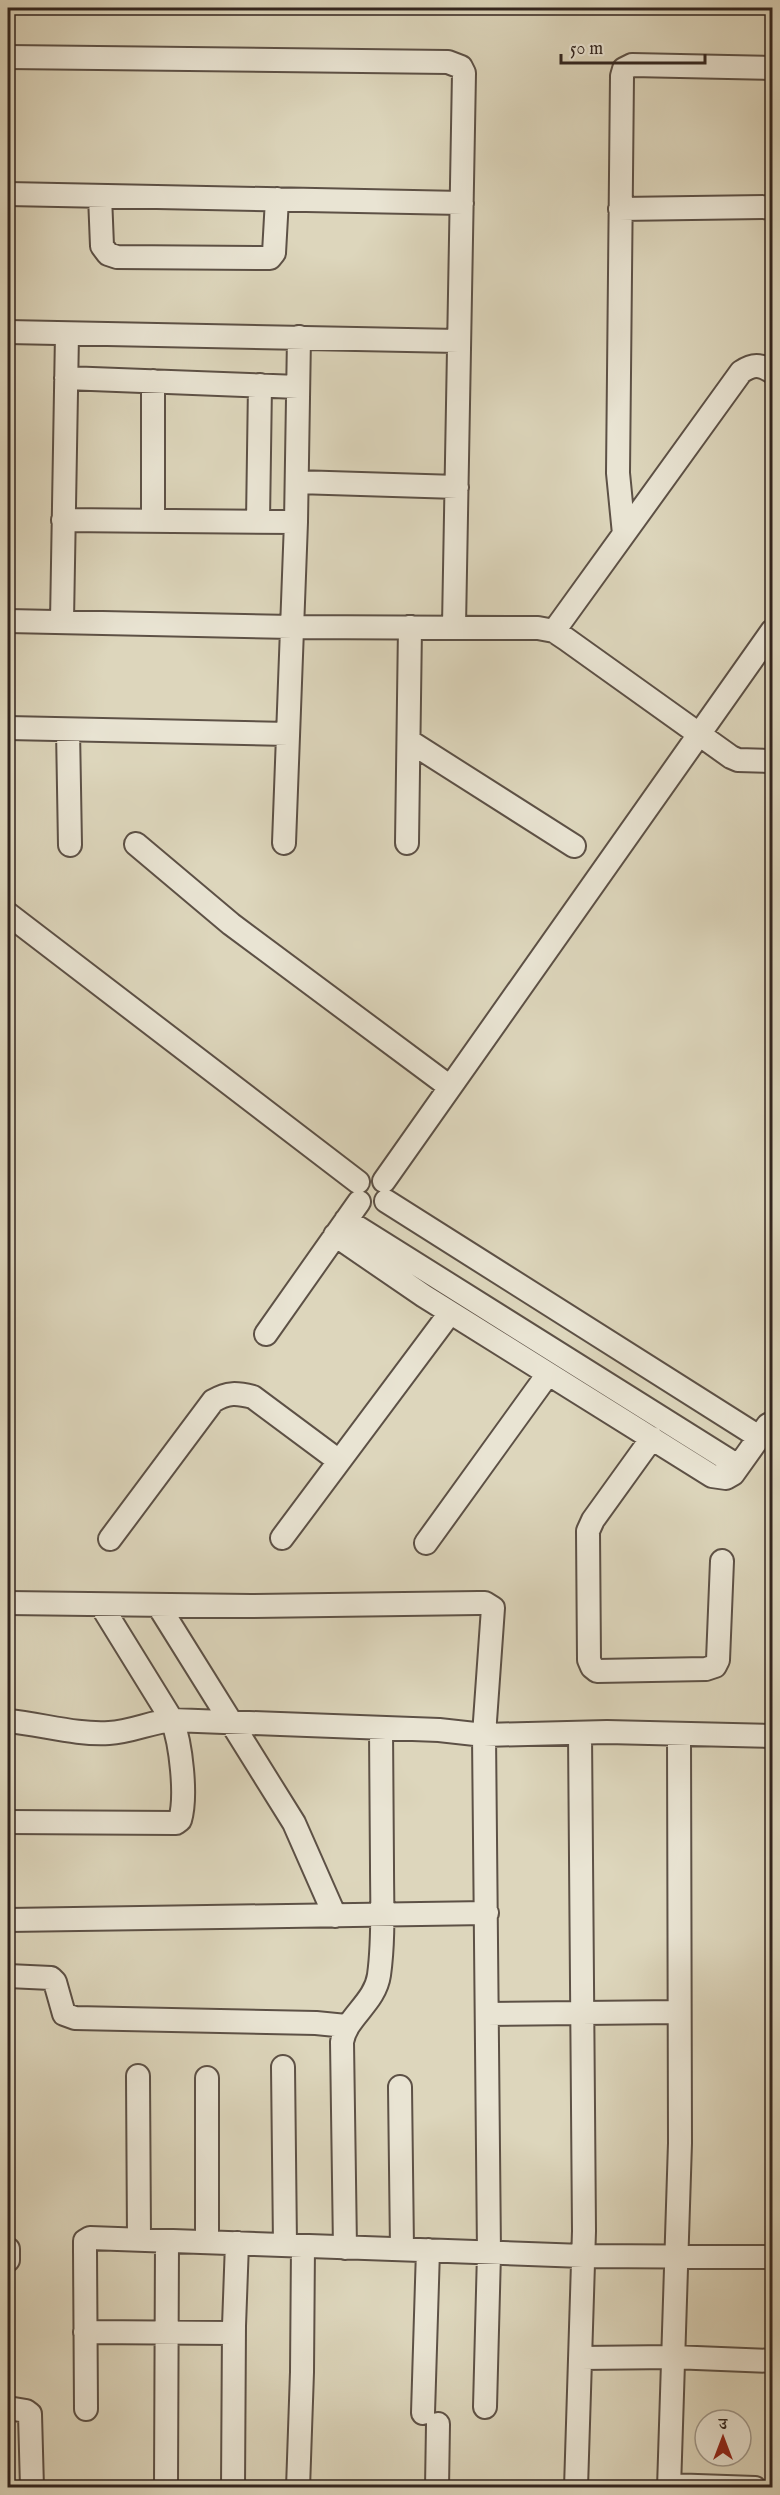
<svg xmlns="http://www.w3.org/2000/svg" width="780" height="2495" font-family="'IM FELL English','Noto Serif Devanagari',serif">
<style>
.lines{fill:none;stroke-linecap:round;stroke-linejoin:round}
.minor-casing{stroke:#5d5146;stroke-width:26}
.minor{stroke:#e9e4d3;stroke-width:22}
</style>
<rect width="100%" height="100%" fill="#ddd6bc"/>
<filter id="stains"><feTurbulence type="fractalNoise" baseFrequency=".00333" numOctaves="4"/><feColorMatrix values="0 0 0 0 .2 0 0 0 0 .09 0 0 0 0 .02 0 0 0 .5 -.17"/></filter>
<radialGradient id="worn" r=".72"><stop offset=".6" stop-color="#630" stop-opacity="0"/><stop offset="1" stop-color="#630" stop-opacity=".3"/></radialGradient>
<g class="lines">
<defs>
<path id="minor" d="M 8,57 L 448,62 L 461,67 L 464,73 L 454,626
M 8,194 L 462,203
M 100,196 L 102,246 L 108,254 L 117,257 L 270,258 L 274,253 L 277,199
M 620,209 L 772,207
M 8,332 L 458,341
M 66,378 L 298,387
M 297,482 L 457,487
M 63,520 L 296,522
M 153,521 L 153,381
M 258,521 L 260,385
M 624,534 L 618,473 L 622,76 L 624,69 L 632,65 L 772,68
M 8,621 L 292,627 L 538,628 L 554,631 L 566,639 L 731,757 L 738,760 L 772,761
M 62,621 L 67,334
M 554,631 L 741,372 C 753,364 760,364 772,372
M 8,728 L 288,734
M 68,730 L 70,845
M 409,741 L 574,846
M 284,843 L 296,522 L 299,337
M 407,843 L 410,627
M 136,844 L 231,924 L 450,1087
M 8,914 L 358,1182
M 384,1181 L 772,631
M 386,1201 L 759,1437
M 346,1220 L 738,1466
M 335,1235 L 424,1296 L 712,1476 L 726,1478 L 733,1474 L 768,1425 L 772,1423
M 266,1334 L 359,1202
M 652,1438 L 593,1520 L 588,1531 L 589,1660 L 592,1667 L 597,1671 L 706,1669 L 715,1666 L 718,1660 L 722,1561
M 282,1538 L 450,1313
M 110,1539 L 213,1401 C 228,1392 237,1393 253,1397 L 339,1461
M 426,1543 L 548,1374
M 8,1603 L 251,1606 L 479,1603 L 485,1603 L 493,1608 L 484,1735 L 489,2253 L 485,2407
M 158,1605 L 294,1823 L 335,1916
M 8,1721 C 41,1724 76,1735 109,1733 C 131,1732 151,1722 172,1720 L 439,1730 L 484,1735 L 607,1732 L 772,1736
M 8,1822 L 176,1823 L 180,1820 C 187,1796 181,1743 172,1720 L 101,1605
M 8,1920 L 487,1913
M 8,1976 L 51,1978 L 55,1982 L 64,2014 L 75,2018 L 316,2023 L 346,2026
M 487,2014 L 679,2012
M 283,2067 L 285,2245
M 138,2076 L 139,2239
M 400,2087 L 402,2249
M 207,2242 L 207,2078
M 345,2248 L 342,2042 C 346,2017 375,2003 379,1975 C 384,1939 382,1902 382,1866 C 382,1820 381,1774 381,1729
M 8,2260 L 8,2249
M 85,2332 L 234,2333
M 581,2358 L 672,2357 L 772,2361
M 8,2408 L 26,2411 L 30,2414 L 32,2488
M 86,2409 L 85,2249 L 85,2241 L 90,2238 L 583,2256 L 772,2257
M 423,2413 L 428,2250
M 669,2485 L 755,2488
M 166,2488 L 167,2241
M 233,2488 L 234,2326 L 237,2243
M 298,2488 L 302,2372 L 303,2246
M 437,2488 L 438,2424
M 576,2488 L 584,2231 L 580,1733
M 669,2488 L 680,2143 L 679,1734"/>
</defs>
<!-- minor casing -->
<use href="#minor" class="minor-casing"/>
<!-- minor -->
<use href="#minor" class="minor"/>
</g>
<!-- margin -->
<rect width="780" height="2495" fill="none" stroke="#ddd6bc" stroke-width="30"/>
<rect x="9" y="9" width="762" height="2477" fill="none" stroke="#32251f" stroke-width="3"/>
<rect x="15" y="15" width="750" height="2465" fill="none" stroke="#32251f" stroke-width="1.5"/>
<!-- north arrow -->
<g transform="translate(723 2438)"><circle r="28" fill="#e9e4d3" stroke="#a0988b" stroke-width="1.5"/>
<path d="M0-4.5L10 22L0 15L-10 22Z" fill="#8f2418"/>
<text y="-9" font-size="16" font-weight="bold" text-anchor="middle" fill="#32251f">उ</text>
</g>
<!-- scale -->
<path d="M561 54v9h144v-9" fill="none" stroke="#32251f" stroke-width="3"/>
<text x="570" y="54" font-size="18" fill="#32251f" stroke="#e9e4d3" stroke-width="4.5" paint-order="stroke">50 m</text>
<rect width="100%" height="100%" filter="url(#stains)"/>
<rect width="100%" height="100%" fill="url(#worn)"/>
</svg>
